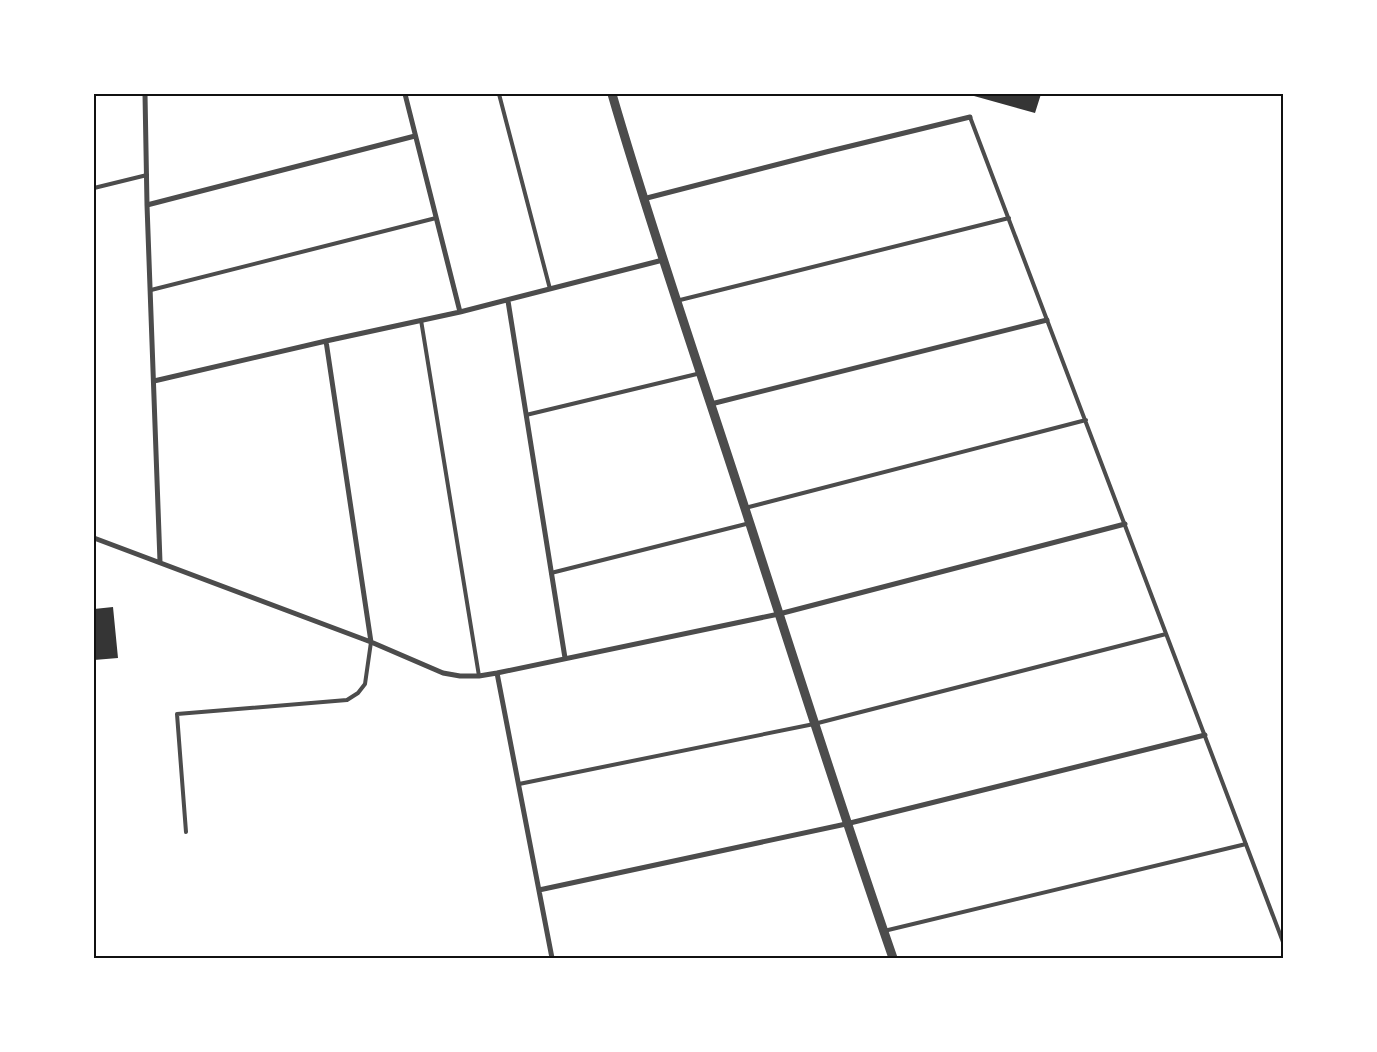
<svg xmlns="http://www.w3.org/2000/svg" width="1377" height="1052" font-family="'Nunito Sans',sans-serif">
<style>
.building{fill:#353535}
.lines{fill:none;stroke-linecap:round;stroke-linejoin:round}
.service{stroke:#4c4c4c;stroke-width:4}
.minor{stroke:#4c4c4c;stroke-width:5}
.tertiary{stroke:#4c4c4c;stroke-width:9}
.neatline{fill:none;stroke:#111;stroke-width:2}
</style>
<rect width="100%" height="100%" fill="#fff"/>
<!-- building -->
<path class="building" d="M 975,94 L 1041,94 L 1035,113 L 974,96 Z
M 113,607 L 118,658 L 94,660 L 94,609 Z"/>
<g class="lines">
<!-- service -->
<path class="service" d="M 499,94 L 550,289
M 970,117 L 1283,942
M 94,188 L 147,175
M 151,290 L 436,218
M 676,301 L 1009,218
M 421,320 L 479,676
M 526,415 L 701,373
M 745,508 L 1086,420
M 551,573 L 750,523
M 519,784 L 814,724 L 1166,634
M 186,832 L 177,714 L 347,700 L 358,693 L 365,684 L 371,642
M 884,931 L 1246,844"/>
<!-- minor -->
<path class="minor" d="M 145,94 L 147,205 L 160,562
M 405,94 L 460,312
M 643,199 L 826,152 L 970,117
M 147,205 L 415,136
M 508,301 L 565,658
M 326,341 L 371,642
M 154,381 L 326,341 L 460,312 L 663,260
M 711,404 L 1047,320
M 94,538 L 371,642 L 443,673 L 460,676 L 479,676 L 497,673 L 779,614 L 1125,524
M 497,673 L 552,958
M 539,890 L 846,824 L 1205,735"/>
<!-- tertiary -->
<path class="tertiary" d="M 612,94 C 654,239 704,381 750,524 C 797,669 843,814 893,958"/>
</g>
<!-- border -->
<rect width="1377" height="1052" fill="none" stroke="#ffffff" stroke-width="190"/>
<rect x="95" y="95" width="1187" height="862" class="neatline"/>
</svg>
